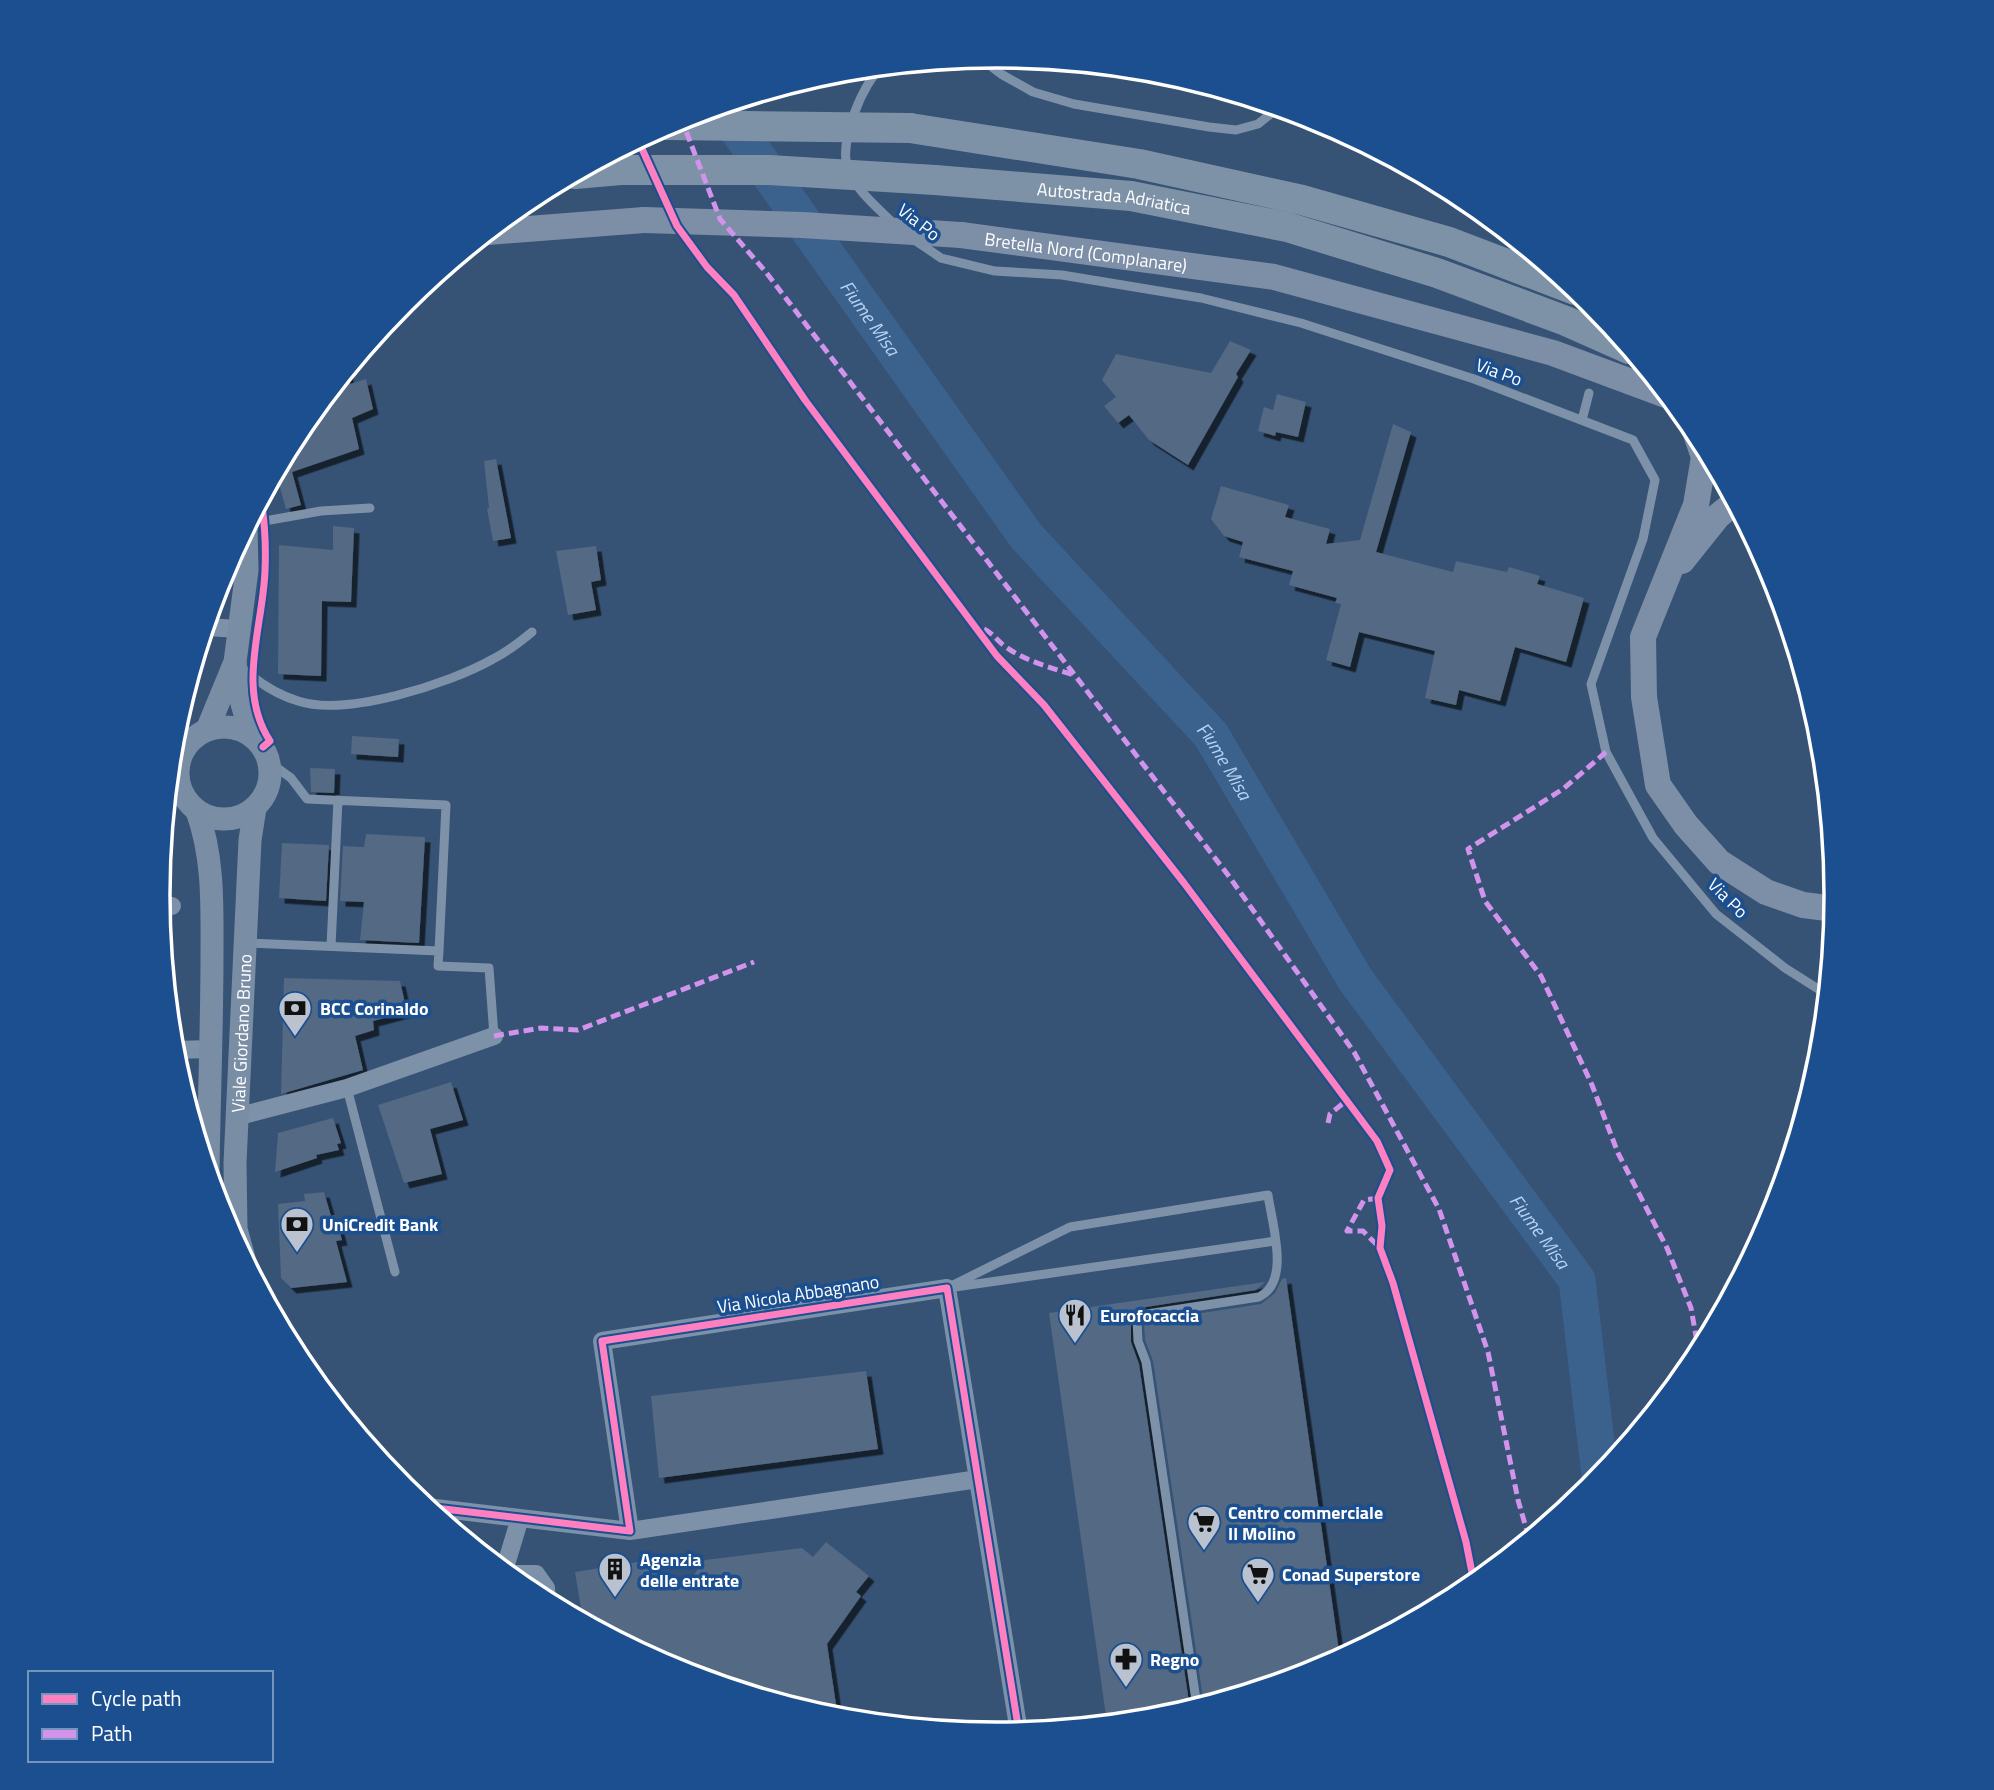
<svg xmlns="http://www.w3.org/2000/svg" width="1994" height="1790" font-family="'Titillium Web',sans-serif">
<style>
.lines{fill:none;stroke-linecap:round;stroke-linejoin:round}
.river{stroke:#3b618d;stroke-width:37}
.building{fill:#526984;filter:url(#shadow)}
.service{stroke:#7d92a8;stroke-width:9}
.minor{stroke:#7d92a8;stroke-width:18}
.secondary{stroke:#798da4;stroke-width:23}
.primary{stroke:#7d8ea7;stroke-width:26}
.motorway{stroke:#7e92a7;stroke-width:30}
.primary-bridge{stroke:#7d8ea7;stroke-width:26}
.motorway-bridge{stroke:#7e92a7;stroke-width:30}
.quiet{stroke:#d193ec;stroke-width:5;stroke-dasharray:10 5;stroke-linecap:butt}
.cycleway-casing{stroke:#1b4f8f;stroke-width:11}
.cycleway{stroke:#ff80c0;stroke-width:7}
.labels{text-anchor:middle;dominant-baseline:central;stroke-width:7;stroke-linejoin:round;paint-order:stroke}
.street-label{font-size:18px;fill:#fff;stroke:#1b4f8f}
.poi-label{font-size:18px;font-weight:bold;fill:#fff;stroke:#1b4f8f;text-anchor:start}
.water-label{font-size:19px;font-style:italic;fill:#b5d3f5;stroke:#1b4f8f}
.rim{fill:none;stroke:#fff;stroke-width:3.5}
</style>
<defs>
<filter id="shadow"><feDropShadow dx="5.5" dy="5.5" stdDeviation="0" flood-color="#0009"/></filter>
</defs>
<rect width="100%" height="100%" fill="#365274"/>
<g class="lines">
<!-- river -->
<path class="river" id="s1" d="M 721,106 L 1026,536 L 1211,735 L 1355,979 L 1577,1280 L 1600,1476"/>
</g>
<!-- building -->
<path class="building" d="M 1230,341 L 1251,350 L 1236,374 L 1238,377 L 1188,465 L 1149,440 L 1129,415 L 1118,423 L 1104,406 L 1116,397 L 1102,380 L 1116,354 L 1211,373 Z
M 347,371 L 350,384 L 366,379 L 373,409 L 352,418 L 359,449 L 292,472 L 301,505 L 286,509 L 277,477 L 273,479 L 300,429 Z
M 1277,394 L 1306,402 L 1298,437 L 1276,432 L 1275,436 L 1258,431 L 1264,407 L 1273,410 Z
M 1393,424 L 1411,432 L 1376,552 L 1453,572 L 1456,561 L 1507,572 L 1509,567 L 1540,576 L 1537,584 L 1584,598 L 1566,662 L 1515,647 L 1500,701 L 1459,690 L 1456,705 L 1425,698 L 1435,651 L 1359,632 L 1350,667 L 1326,660 L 1341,604 L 1335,603 L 1337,598 L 1289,585 L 1293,571 L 1239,557 L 1243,542 L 1224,536 L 1211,519 L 1221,486 L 1289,505 L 1285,517 L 1330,529 L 1326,544 L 1360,540 Z
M 496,459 L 511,538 L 493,541 L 487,509 L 489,508 L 484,461 Z
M 333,526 L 354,528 L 351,602 L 322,601 L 321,676 L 278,674 L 279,545 L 333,550 Z
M 596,546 L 601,580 L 591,582 L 596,610 L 568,615 L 556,551 Z
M 352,736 L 399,739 L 398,757 L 351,754 Z
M 310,768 L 335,769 L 334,793 L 311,792 Z
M 366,834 L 425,837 L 419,943 L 360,940 L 364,902 L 340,901 L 343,846 L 364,847 Z
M 282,843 L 329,845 L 326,901 L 279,898 Z
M 284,978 L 400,981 L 407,1012 L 373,1021 L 374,1030 L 355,1036 L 363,1070 L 281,1094 Z
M 451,1082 L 463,1120 L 430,1129 L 442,1174 L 404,1183 L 378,1105 Z
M 333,1118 L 341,1143 L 337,1144 L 339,1150 L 316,1155 L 317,1158 L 275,1172 L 278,1133 Z
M 324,1192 L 331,1216 L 335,1215 L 342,1240 L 336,1241 L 347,1282 L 291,1288 L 281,1278 L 278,1204 L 305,1201 L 304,1194 Z
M 1286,1278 L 1340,1658 L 1318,1670 L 1204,1705 L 1153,1361 L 1145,1340 L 1144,1324 L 1149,1321 L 1261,1304 L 1275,1293 L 1282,1279 Z
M 1265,1282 L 1256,1290 L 1146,1307 L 1131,1317 L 1131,1342 L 1139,1364 L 1190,1709 L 1160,1718 L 1107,1723 L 1049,1313 Z
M 866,1371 L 878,1449 L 659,1478 L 651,1396 Z
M 826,1542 L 869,1576 L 856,1592 L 861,1596 L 827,1644 L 838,1718 L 676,1670 L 583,1620 L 575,1572 L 644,1561 L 683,1589 L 705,1560 L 802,1548 L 813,1557 Z"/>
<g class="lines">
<!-- service -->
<path class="service" d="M 980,58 L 1001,74 L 1033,92 L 1074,104 L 1209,127 L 1236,130 L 1258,124 L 1278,108
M 882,67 C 862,83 840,141 847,166 C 852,187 879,209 894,224
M 913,239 L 941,258 L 995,271 L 1062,275 L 1201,298 L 1301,323 L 1474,379 L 1633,440 L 1655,480 L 1643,539 L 1591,684 L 1606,752 L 1653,838 L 1716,914 L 1785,968 L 1826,994
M 1582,420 L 1589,393
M 248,524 L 321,511 L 370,508
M 239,665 C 256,681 275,694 298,701 C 346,717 449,684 493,659 C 507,652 520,642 532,632
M 246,943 L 439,951 L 446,805 L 307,799 L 291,778 L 269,762
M 331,946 L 338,800
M 439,951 L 438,966 L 489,968 L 494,1036
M 347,1088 L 395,1272
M 955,1287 L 1275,1241
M 947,1288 L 1070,1227 L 1268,1195 C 1272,1224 1291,1282 1259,1297 L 1147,1314 L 1137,1320 L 1138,1341 L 1146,1362 L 1197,1707"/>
<!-- minor -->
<path class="minor" d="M 206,627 L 239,629
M 172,753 L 185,747
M 169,786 L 183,796
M 159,906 L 172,906
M 173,1050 L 212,1049
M 236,1117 L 347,1088 L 494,1036
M 427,1507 L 630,1531 L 602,1341 L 947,1288 L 1019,1732
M 630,1531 L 978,1479
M 504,1571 L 520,1518
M 509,1574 L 536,1574 L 546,1588 L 547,1601"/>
<!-- secondary -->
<g class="secondary">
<path d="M 235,663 L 239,693 L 251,735"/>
<circle cx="224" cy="773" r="46"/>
<path d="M 207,730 L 235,662 L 247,570 L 246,528"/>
<path d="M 197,811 C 214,858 212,906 212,955 C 212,1027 209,1099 208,1171"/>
<path id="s2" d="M 244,1258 L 236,1229 L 235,1163 L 250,840 L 255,808"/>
</g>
<!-- primary -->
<g class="primary">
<path d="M 488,232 L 644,220"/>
<path id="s3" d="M 961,235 L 1274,277 L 1553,353 L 1666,395"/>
<path d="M 1694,428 L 1704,457 L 1696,505 L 1643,637 L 1644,697 L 1658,785 L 1686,825 L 1719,862 L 1766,892 L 1803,905 L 1835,909"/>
<path d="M 1682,561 L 1718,516 L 1734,503"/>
</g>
<!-- motorway -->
<g class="motorway">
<path d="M 910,128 L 1139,164 L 1302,200 L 1449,242 L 1575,290"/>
<path d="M 575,174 L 621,170"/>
<path id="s4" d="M 935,180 L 1131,196 L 1287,227 L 1437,273 L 1566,321 L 1629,349"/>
</g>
<!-- primary-bridge -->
<path class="primary-bridge" d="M 644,220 L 802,225 L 961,235"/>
<!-- motorway-bridge -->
<path class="motorway-bridge" d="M 667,125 L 910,128
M 621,170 L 769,170 L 935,180"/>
<!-- quiet -->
<path class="quiet" d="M 681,118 L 720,219 L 765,271 L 1228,875 L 1354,1052 L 1439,1209 L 1488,1352 L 1518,1500 L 1529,1538
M 984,629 C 994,634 997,641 1006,647 C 1025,661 1052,668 1074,675
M 1606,752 L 1563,789 L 1468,849 L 1485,901 L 1541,976 L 1592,1085 L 1618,1153 L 1667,1248 L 1691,1308 L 1699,1353
M 494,1036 L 541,1028 L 578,1030 L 754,962
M 1328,1123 L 1330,1114 L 1347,1100
M 1378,1198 L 1364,1200 L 1347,1231 L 1363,1231 L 1380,1248"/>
<defs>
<path id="cycleway" d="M 638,140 L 677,226 L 707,267 L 734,295 L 805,400 L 997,656 L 1044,705 L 1184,883 L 1377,1141 L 1390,1170 L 1378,1198 L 1382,1226 L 1380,1248 L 1393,1283 L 1466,1542 L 1474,1583
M 261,500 C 265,523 266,547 265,571 C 263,627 236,689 270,741 L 263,747
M 427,1507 L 630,1531 L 602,1341 L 947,1288 L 1019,1732"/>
</defs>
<!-- cycleway casing -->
<use href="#cycleway" class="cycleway-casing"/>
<!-- cycleway -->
<use href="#cycleway" class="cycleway"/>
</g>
<!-- icons -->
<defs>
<symbol id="bank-pin" viewBox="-11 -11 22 30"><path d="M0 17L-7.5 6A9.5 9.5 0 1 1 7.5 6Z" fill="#b9c2ce" stroke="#1b4f8f"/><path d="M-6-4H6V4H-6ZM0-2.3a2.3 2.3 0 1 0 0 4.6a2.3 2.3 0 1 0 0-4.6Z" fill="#111"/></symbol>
<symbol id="restaurant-pin" viewBox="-11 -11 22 30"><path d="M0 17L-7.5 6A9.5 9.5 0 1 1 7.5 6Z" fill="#b9c2ce" stroke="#1b4f8f"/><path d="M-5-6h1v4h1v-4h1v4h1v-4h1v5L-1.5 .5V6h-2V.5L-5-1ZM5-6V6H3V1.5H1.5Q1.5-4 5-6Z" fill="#111"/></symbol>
<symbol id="supermarket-pin" viewBox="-11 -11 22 30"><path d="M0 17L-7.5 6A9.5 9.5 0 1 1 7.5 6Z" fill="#b9c2ce" stroke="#1b4f8f"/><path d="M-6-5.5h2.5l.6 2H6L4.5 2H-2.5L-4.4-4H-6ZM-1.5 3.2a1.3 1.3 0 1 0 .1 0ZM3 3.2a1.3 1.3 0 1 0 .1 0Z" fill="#111"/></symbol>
<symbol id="building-pin" viewBox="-11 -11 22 30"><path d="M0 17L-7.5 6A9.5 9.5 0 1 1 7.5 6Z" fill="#b9c2ce" stroke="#1b4f8f"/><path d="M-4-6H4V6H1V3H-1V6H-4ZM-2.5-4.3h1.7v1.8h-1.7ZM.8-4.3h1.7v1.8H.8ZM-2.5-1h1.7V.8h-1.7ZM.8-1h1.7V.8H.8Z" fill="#111"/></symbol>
<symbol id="pharmacy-pin" viewBox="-11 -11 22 30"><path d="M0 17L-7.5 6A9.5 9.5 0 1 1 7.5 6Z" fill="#b9c2ce" stroke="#1b4f8f"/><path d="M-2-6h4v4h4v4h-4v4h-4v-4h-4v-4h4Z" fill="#111"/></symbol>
</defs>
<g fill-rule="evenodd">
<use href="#bank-pin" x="276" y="989" width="38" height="52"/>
<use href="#bank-pin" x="278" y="1205" width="38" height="52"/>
<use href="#restaurant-pin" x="1056" y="1296" width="38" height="52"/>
<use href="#supermarket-pin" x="1185" y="1503" width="38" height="52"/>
<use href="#building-pin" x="596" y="1550" width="38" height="52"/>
<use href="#supermarket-pin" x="1239" y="1555" width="38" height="52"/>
<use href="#pharmacy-pin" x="1107" y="1640" width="38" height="52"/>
</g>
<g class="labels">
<!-- street labels -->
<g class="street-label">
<text stroke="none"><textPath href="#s4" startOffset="180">Autostrada Adriatica</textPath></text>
<text transform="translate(919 222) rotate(38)">Via Po</text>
<text stroke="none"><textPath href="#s3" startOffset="126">Bretella Nord (Complanare)</textPath></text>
<text transform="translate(1499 372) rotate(20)">Via Po</text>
<text transform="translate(1728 898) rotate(45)">Via Po</text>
<text stroke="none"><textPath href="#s2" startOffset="226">Viale Giordano Bruno</textPath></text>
<text transform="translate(798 1294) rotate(-9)">Via Nicola Abbagnano</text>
</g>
<!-- poi labels -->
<g class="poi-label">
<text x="320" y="1008">BCC Corinaldo</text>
<text x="322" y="1224">UniCredit Bank</text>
<text x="1100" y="1315">Eurofocaccia</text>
<text x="1228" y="1512">Centro commerciale<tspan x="1228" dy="21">Il Molino</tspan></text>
<text x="640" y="1559">Agenzia<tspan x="640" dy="21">delle entrate</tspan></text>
<text x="1282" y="1574">Conad Superstore</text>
<text x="1150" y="1659">Regno</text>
</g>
<!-- water labels -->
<g class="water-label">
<text stroke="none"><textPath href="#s1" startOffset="259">Fiume Misa</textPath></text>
<text stroke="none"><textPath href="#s1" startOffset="828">Fiume Misa</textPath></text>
<text stroke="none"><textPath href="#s1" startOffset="1395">Fiume Misa</textPath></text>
</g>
</g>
<!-- crop -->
<path d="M0 0H1994V1790H0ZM170 895a827 827 0 1 1 1654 0a827 827 0 1 1-1654 0Z" fill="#1b4f8f" fill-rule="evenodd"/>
<path class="rim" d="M170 895a827 827 0 1 1 1654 0a827 827 0 1 1-1654 0Z"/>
<!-- legend -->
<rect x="28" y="1671" width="245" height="91" fill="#1b4f8f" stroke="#7695bc" stroke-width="2"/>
<rect x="42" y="1694" width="35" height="10" fill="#ff80c0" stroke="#7695bc" stroke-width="2"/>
<text x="91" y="1706" font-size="21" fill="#ffffff">Cycle path</text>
<rect x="42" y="1729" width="35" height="10" fill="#d193ec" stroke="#7695bc" stroke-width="2"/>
<text x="91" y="1741" font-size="21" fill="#ffffff">Path</text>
</svg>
